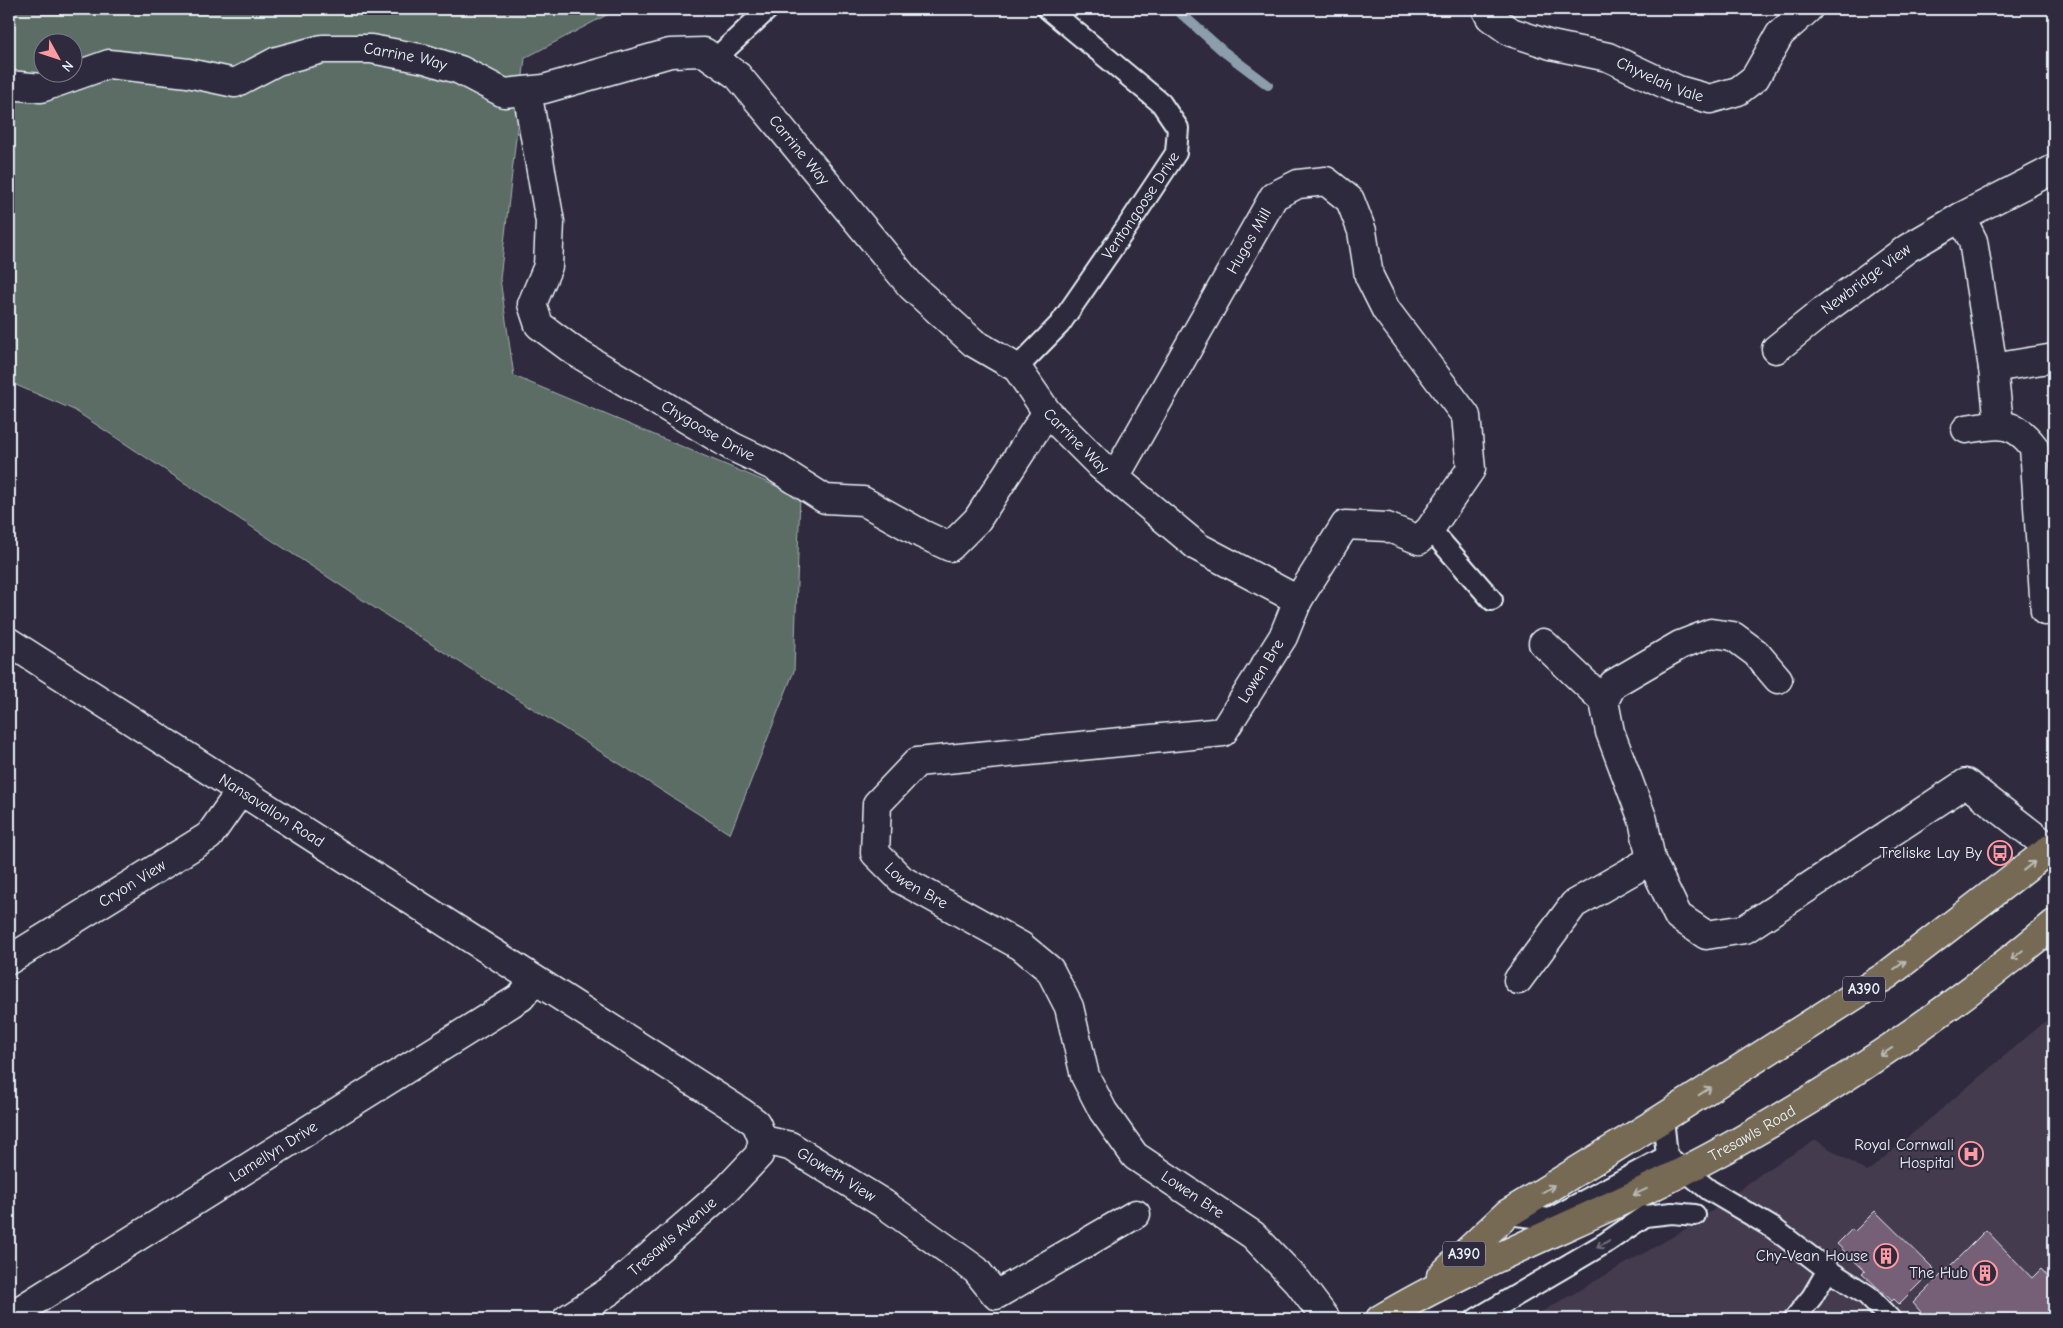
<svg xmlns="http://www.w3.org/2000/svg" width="2063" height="1328" font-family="'Comic Neue',sans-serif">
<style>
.built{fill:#443a4f}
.green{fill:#5c6d65;stroke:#a2afae;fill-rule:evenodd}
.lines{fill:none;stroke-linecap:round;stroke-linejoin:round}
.stream{stroke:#8c9dac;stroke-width:10}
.building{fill:#766178;stroke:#e8f1f8}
.service-casing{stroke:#e8f1f8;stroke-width:24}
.minor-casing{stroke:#e8f1f8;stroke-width:31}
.trunk-casing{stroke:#e8f1f8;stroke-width:31}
.service{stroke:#2f2a3d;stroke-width:20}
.minor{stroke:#2f2a3d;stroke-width:28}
.trunk{stroke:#766a54;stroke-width:28}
.oneway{stroke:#babbb6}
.oneway2{stroke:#70707e}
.labels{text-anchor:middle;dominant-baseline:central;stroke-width:4;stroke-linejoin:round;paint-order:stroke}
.shield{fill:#2f2a3d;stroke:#b0b5c0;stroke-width:1}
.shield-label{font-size:15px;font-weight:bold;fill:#e8f1f8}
.street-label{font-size:16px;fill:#e8f1f8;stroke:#2f2a3d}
.poi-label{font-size:16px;fill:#e8f1f8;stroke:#2f2a3d;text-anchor:end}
</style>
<rect width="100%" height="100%" fill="#2f2a3d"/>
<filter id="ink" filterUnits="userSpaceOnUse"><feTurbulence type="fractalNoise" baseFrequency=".02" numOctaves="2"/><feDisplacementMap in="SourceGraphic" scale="10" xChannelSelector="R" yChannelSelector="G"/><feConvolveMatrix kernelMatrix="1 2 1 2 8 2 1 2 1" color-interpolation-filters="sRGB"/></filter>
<g filter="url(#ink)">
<!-- built -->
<path class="built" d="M 2054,1014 L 2054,1319 L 1529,1319 L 1693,1225 L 1766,1170 L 1816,1140 L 1867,1172 Z"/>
<!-- green -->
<path class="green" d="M 9,9 L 618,9 L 525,58 L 500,279 L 514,376 L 800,496 L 794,671 L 730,834 L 384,614 L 74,410 L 9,382 ZM 42,42 L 72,42 L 72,72 L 42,72 Z"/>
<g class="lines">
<!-- stream -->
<path class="stream" d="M 1176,9 L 1223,51 L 1268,85"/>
</g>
<!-- building -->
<path class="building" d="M 1875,1211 L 1934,1269 L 1899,1304 L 1894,1299 L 1892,1301 L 1862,1273 L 1865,1271 L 1837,1244 L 1852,1229 L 1854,1232 Z
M 1986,1230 L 2032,1278 L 2041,1269 L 2054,1283 L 2054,1319 L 1927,1319 L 1913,1303 Z"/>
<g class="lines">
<defs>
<g id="service">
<path d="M 714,60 L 768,9"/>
<path id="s1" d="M 1017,368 L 1060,324 L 1129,224 L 1176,153 L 1178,128 L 1161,103 L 1048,9"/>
<path d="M 1430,529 L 1492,600"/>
<path d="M 1663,1118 L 1667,1156 L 1709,1190 L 1773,1228 L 1828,1270 L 1867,1295 L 1890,1319"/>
<path d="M 1507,1214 L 1550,1219 L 1667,1156"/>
<path d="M 1476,1319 L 1607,1242 L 1645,1216 L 1672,1213 L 1695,1215"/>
<path d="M 1794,1319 L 1812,1297 L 1828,1270"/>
</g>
<g id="minor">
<path id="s2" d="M 1486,9 L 1490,17 L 1511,32 L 1551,45 L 1608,57 L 1678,90 L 1710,99 L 1738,91 L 1755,78 L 1780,34 L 1808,9"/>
<path id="s3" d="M 9,85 L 41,88 L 109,64 L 188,73 L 235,83 L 277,61 L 322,49 L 371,49 L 425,59 L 460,70 L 504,93 L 544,89 L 670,53 L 704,52 L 738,76 L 911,286 L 974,343 L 1017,368 L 1047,412 L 1101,466 L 1198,547 L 1298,600 L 1345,525 L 1387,527 L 1419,540 L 1430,529 L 1471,469 L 1466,416 L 1386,310 L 1369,276 L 1362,231 L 1350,200 L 1326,181 L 1298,184 L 1274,196 L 1115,477"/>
<path id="s4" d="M 527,91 L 550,222 L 548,266 L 532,304 L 539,325 L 574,351 L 733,447 L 775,467 L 825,499 L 863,501 L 922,534 L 950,547 L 977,520 L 1047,412"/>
<path d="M 2054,169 L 1961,217 L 1973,241 L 1993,368 L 2054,358"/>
<path id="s5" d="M 1776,349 L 1827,308 L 1908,248 L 1961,217"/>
<path d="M 1993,368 L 1999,423"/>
<path d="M 1966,429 C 1997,424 2013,419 2034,447 L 2045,611"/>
<path id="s6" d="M 1298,600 L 1283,637 L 1223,732 L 917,762 L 877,804 L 875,853 L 902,880 L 1021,946 L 1050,970 L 1069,1007 L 1085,1076 L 1103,1111 L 1135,1156 L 1253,1235 L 1298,1282 L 1326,1319"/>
<path id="s7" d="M 9,642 L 741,1112 L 756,1123 L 763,1140 L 790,1146 L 884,1204 L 976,1270 L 996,1295 L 1136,1214"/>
<path d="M 1543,643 L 1604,701"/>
<path d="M 1778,679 L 1756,653 L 1733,636 L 1711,633 L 1680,645 L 1613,684 L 1604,701 L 1610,732 L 1643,820 L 1651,860 L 1678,916 L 1706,935 L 1745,929 L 1966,783 L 2051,849"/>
<path id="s8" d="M 9,960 L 209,836 L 240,792"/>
<path d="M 1518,980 L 1574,904 L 1651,860"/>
<path id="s9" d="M 9,1317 L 521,997 L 534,980"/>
<path id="s10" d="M 567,1319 L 611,1290 L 727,1189 L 759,1155 L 763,1140"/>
</g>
<g id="trunk">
<path d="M 1441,1276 L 1507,1214 L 1663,1118 L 1887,975 L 2054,846"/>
<path id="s11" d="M 1380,1319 C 1477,1261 1584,1222 1684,1171 C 1817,1102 1940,1019 2054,924"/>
</g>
</defs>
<!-- service casing -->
<use href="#service" class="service-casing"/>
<!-- minor casing -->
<use href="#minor" class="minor-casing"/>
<!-- trunk casing -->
<use href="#trunk" class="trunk-casing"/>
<!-- service -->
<use href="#service" class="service"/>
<!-- minor -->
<use href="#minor" class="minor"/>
<!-- trunk -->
<use href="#trunk" class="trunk"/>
</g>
<!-- one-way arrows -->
<defs><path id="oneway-shaft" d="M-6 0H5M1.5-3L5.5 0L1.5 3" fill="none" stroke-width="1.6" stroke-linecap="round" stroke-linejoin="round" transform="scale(1.25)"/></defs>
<g class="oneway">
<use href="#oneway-shaft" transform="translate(2029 866) rotate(-38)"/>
<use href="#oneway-shaft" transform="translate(2017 955) rotate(141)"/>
<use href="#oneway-shaft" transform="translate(1900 965) rotate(-36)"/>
<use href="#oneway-shaft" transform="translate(1886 1052) rotate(147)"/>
<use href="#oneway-shaft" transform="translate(1705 1091) rotate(-33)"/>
<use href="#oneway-shaft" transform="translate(1548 1189) rotate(-32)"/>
<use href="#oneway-shaft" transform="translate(1640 1192) rotate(155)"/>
</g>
<use class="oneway2" href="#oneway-shaft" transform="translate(1603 1244) rotate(149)"/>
</g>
<!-- icons -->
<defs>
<symbol id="bus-ring" viewBox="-11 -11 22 22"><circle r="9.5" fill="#2f2a3d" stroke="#ff9aa2" stroke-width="1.5"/><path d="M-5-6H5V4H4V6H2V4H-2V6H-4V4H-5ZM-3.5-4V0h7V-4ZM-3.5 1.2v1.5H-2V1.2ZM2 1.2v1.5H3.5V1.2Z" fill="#ff9aa2"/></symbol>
<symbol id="hospital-ring" viewBox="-11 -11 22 22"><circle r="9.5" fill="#2f2a3d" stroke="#ff9aa2" stroke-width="1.5"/><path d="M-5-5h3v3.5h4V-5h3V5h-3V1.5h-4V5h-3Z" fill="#ff9aa2"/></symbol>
<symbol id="building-ring" viewBox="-11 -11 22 22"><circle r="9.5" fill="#2f2a3d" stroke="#ff9aa2" stroke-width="1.5"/><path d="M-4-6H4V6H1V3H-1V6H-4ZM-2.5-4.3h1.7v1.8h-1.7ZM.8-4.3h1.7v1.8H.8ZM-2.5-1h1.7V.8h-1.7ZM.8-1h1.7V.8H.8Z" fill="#ff9aa2"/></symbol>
</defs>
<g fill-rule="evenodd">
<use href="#bus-ring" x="1986" y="839" width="28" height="28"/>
<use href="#hospital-ring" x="1957" y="1140" width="28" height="28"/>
<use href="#building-ring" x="1872" y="1242" width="28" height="28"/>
<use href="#building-ring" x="1971" y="1259" width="28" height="28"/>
</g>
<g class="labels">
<!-- shield labels -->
<g class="shield">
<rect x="1843" y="976.5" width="42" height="25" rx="4"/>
<rect x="1443" y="1241.5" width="42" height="25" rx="4"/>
</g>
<g class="shield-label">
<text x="1864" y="989">A390</text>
<text x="1464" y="1254">A390</text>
</g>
<!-- street labels -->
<g class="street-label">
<text stroke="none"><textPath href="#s3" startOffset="410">Carrine Way</textPath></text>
<text stroke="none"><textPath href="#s2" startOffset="192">Chyvelah Vale</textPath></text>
<text stroke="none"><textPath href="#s3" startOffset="859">Carrine Way</textPath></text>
<text stroke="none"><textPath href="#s1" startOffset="205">Ventongoose Drive</textPath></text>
<text transform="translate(1249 241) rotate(-60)">Hugos Mill</text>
<text stroke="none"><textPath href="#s5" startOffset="114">Newbridge View</textPath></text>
<text stroke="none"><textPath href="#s4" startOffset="440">Chygoose Drive</textPath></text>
<text stroke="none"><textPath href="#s3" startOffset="1264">Carrine Way</textPath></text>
<text transform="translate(1261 671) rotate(-58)">Lowen Bre</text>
<text stroke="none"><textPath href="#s7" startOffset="312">Nansavallon Road</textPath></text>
<text stroke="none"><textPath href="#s6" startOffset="620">Lowen Bre</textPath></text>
<text stroke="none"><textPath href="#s8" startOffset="145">Cryon View</textPath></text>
<text stroke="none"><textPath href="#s11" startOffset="416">Tresawls Road</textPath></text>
<text stroke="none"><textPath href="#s9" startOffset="312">Lamellyn Drive</textPath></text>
<text stroke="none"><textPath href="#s7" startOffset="989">Gloweth View</textPath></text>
<text stroke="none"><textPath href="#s6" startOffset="1055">Lowen Bre</textPath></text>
<text stroke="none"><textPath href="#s10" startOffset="134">Tresawls Avenue</textPath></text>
</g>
<!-- poi labels -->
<g class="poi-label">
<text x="1982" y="853">Treliske Lay By</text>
<text x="1954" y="1145">Royal Cornwall<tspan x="1954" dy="18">Hospital</tspan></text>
<text x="1868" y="1256">Chy-Vean House</text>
<text x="1968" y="1273">The Hub</text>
</g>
</g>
<!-- margin -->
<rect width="2063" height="1328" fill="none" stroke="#2f2a3d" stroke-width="30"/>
<rect x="15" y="15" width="2033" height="1298" fill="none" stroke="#e8f1f8" stroke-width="2" filter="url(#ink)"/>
<!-- north arrow -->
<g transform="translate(58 58) rotate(130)"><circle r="24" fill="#2f2a3d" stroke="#797a88"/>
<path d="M0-4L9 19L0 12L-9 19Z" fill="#ff9aa2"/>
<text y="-8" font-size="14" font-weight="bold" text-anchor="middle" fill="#e8f1f8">N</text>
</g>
</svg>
